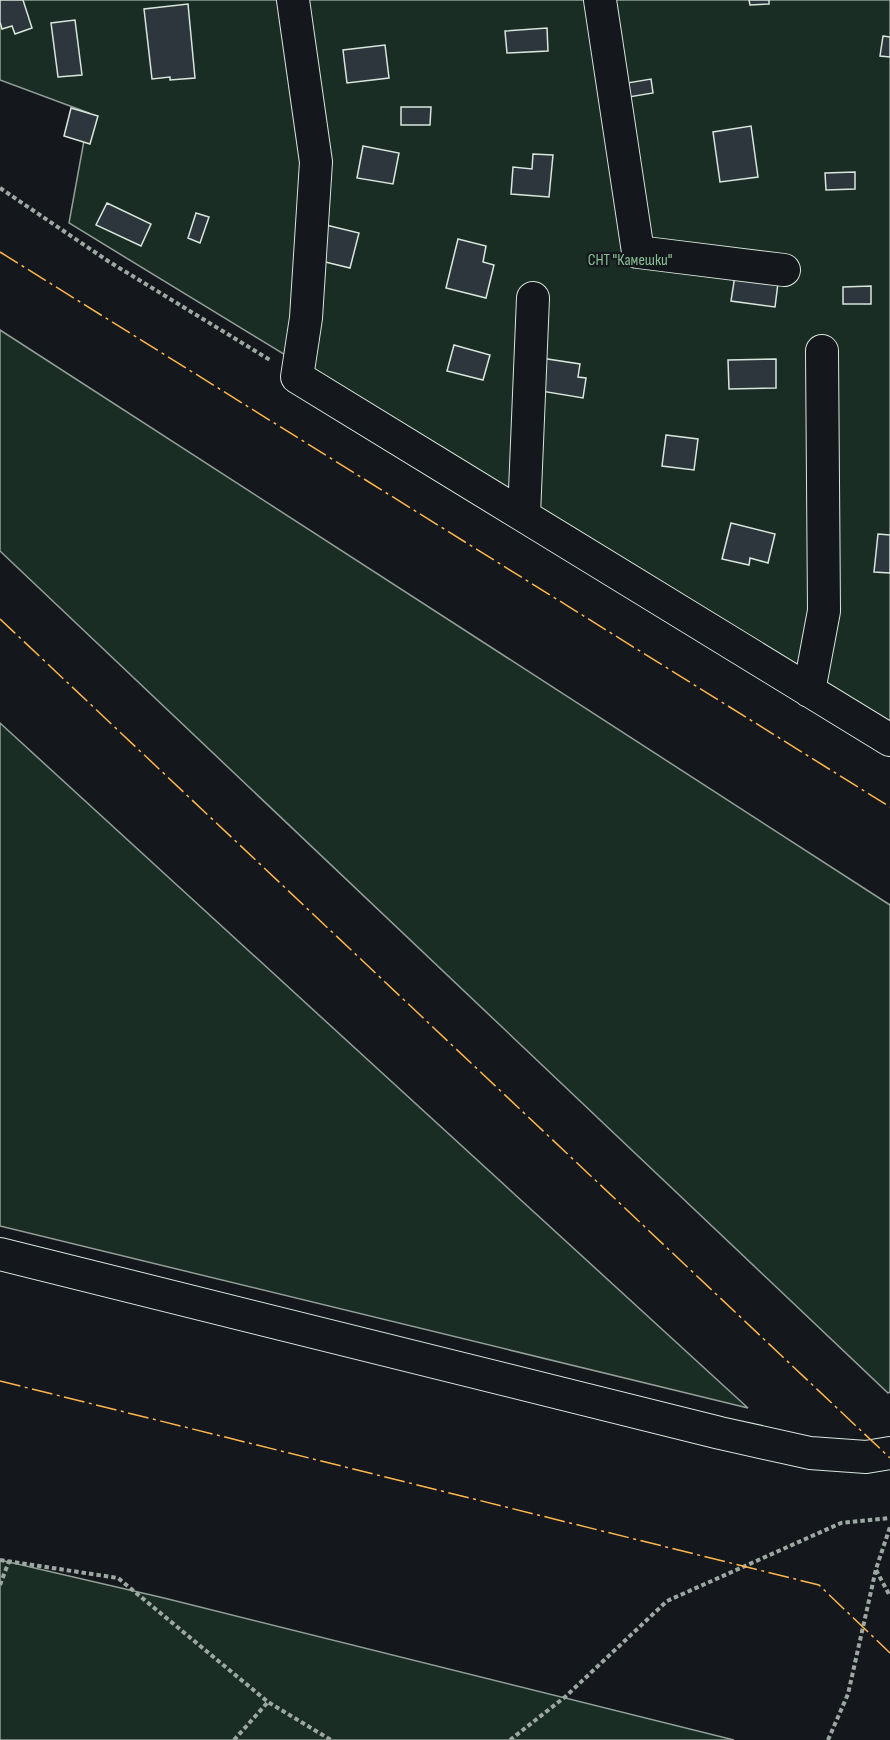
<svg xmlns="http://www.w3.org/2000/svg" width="890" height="1740" font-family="'Sofia Sans Condensed',sans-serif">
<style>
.green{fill:#1a2d24;stroke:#939e99;stroke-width:1.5}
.building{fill:#2c363c;stroke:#d8e6dc;stroke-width:1.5}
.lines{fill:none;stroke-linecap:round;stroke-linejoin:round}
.minor-casing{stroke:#d8e6dc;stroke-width:34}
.path{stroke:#9da8a2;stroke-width:4;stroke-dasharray:4.5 3;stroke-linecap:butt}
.minor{stroke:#14181c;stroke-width:32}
.power{stroke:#ffb74d;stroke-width:1.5;stroke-dasharray:21 4.5 3 4.5;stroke-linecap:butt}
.labels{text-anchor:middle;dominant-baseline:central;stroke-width:4.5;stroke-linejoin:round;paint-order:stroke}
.park-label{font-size:16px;fill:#8ac095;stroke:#14181c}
</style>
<rect width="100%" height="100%" fill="#14181c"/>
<!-- green -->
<path class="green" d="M 0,0 L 890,0 L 890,724 L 69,223 L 89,113 L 0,80 Z
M 0,330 L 890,905 L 890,1392 L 888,1393 L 0,551 Z
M 0,723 L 748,1408 L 0,1226 Z
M 0,1560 L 164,1598 L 734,1740 L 0,1740 Z"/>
<!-- building -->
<path class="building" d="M 0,0 L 23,0 L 32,28 L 15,34 L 12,26 L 2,29 L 0,22 Z
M 749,0 L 769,0 L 769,4 L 750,5 Z
M 188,4 L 195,78 L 170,80 L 170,77 L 152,79 L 144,9 Z
M 75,20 L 82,75 L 58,77 L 51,23 Z
M 547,28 L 548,51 L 507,53 L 505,31 Z
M 883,36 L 890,37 L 890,57 L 880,56 Z
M 385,45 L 389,78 L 347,83 L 343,50 Z
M 651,79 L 653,93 L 629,97 L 627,83 Z
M 401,107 L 431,107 L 430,125 L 401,125 Z
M 71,108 L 98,116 L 90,144 L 64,136 Z
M 751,126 L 758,177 L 720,182 L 713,132 Z
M 363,146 L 399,153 L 393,184 L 357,178 Z
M 533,154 L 553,155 L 549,197 L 511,194 L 513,167 L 532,169 Z
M 855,172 L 855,189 L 826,190 L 825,173 Z
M 107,203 L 151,224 L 141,246 L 96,225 Z
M 196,213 L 209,217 L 200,243 L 188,238 Z
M 326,225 L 359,233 L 350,268 L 317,260 Z
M 458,239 L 486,246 L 483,262 L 494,265 L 486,298 L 446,288 Z
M 736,269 L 779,275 L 775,307 L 731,301 Z
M 871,286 L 871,304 L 843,304 L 843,287 Z
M 454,345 L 490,355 L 483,380 L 447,371 Z
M 541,358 L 580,364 L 578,377 L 586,378 L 583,398 L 535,390 Z
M 776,359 L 776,388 L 729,389 L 728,360 Z
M 666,435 L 698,439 L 694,470 L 662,466 Z
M 731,523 L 775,534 L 768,563 L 750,558 L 749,565 L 722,559 Z
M 878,534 L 890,535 L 890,573 L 874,572 Z"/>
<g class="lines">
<defs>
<path id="minor" d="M 293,0 L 316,162 L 306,318 L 297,377 L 890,740
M 600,0 L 638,252 L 784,270
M 524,515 L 533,298
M 809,691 L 824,611 L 822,351
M 0,1254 L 720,1433 L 810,1453 L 866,1457 L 890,1453"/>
</defs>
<!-- minor casing -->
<use href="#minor" class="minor-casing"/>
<!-- path -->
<path class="path" d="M 0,188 L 108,261 L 270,360
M 0,1560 L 118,1578 L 268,1702 L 331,1740
M 876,1570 L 890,1596
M 0,1585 L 9,1561
M 234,1740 L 268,1702
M 510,1740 L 565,1697 L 667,1601 L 841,1523 L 890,1518
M 828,1740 L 848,1694 L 876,1569 L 890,1527"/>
<!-- minor -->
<use href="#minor" class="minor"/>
<!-- power -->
<path class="power" d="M 0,252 L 890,807
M 0,619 L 890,1458
M 0,1381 L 819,1585 L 890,1653"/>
</g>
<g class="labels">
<!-- park labels -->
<g class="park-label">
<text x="630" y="260">СНТ "Камешки"</text>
</g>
</g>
</svg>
